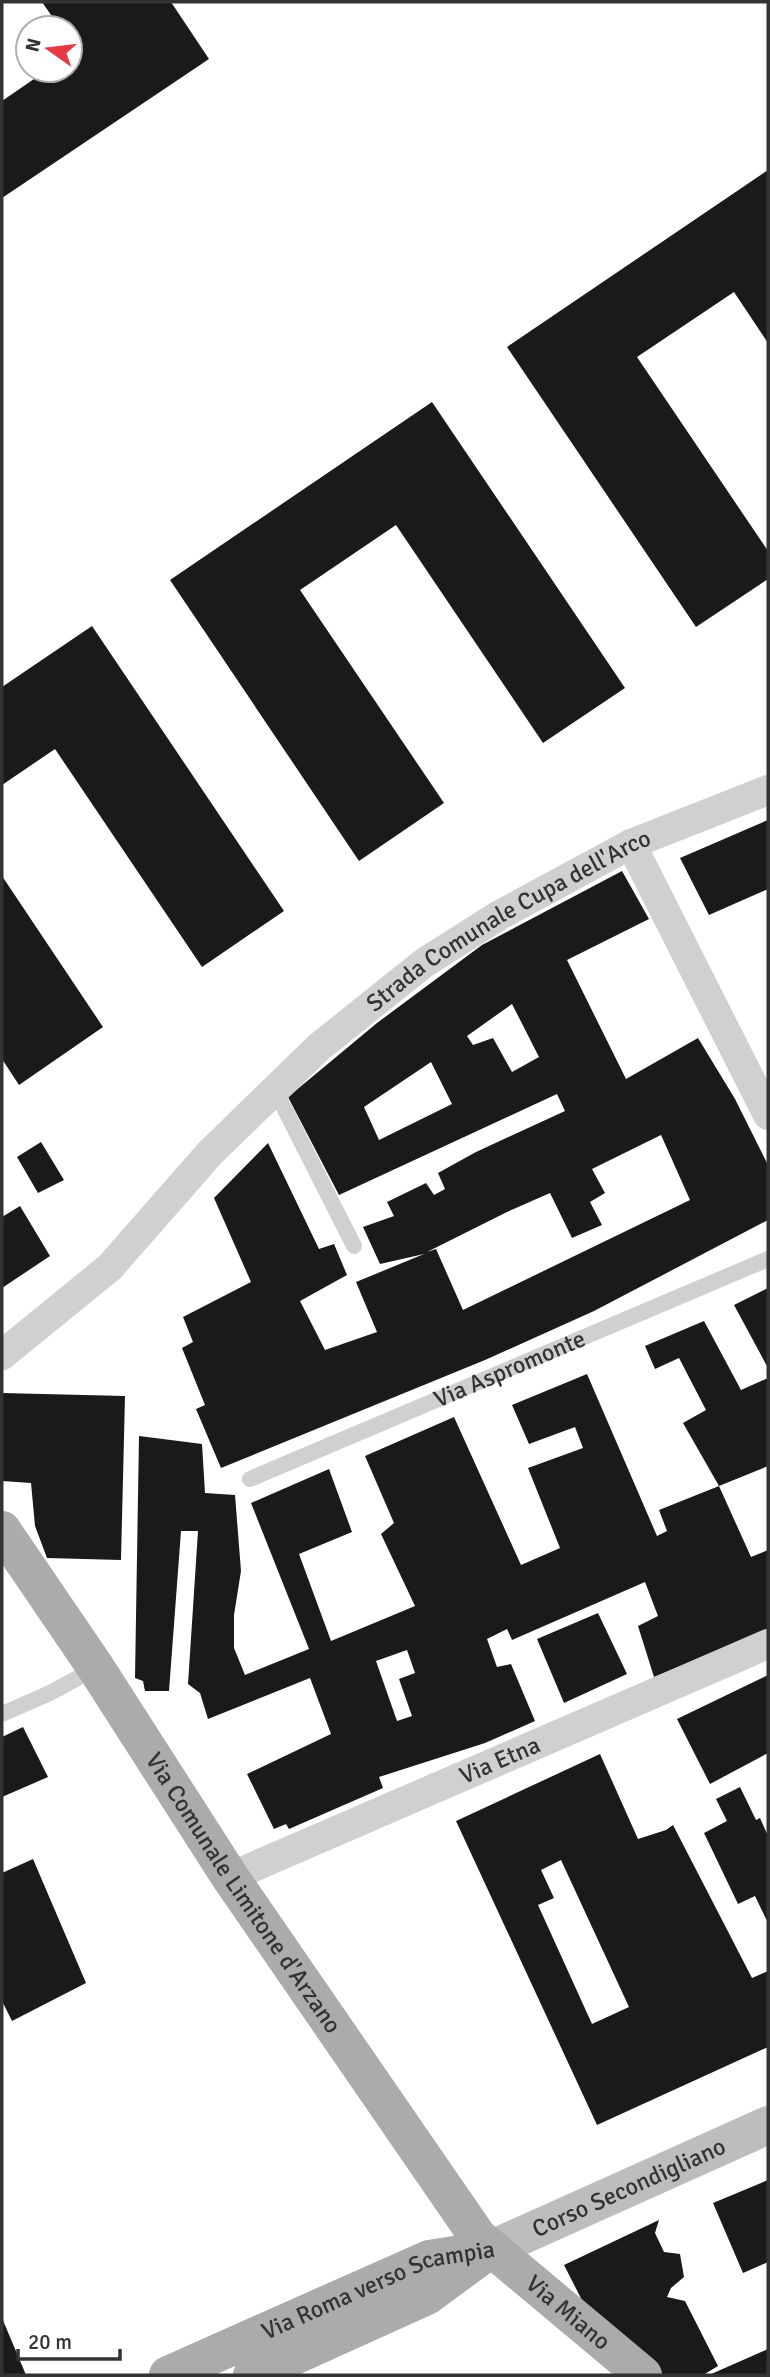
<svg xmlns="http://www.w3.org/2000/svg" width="770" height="2377" font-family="Signika,sans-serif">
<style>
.building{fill:#1a1a1a;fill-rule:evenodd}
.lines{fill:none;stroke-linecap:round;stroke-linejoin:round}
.service{stroke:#d0d0d0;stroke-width:16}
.minor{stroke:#d0d0d0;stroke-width:30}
.secondary{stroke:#bdbdbd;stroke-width:38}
.primary{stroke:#ababab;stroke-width:38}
.labels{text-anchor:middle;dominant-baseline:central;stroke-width:7;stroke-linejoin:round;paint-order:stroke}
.street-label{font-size:24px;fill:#333;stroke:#fff}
</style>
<rect width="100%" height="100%" fill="#fff"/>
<!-- building -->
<path class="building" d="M 42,2 L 171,2 L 209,59 L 2,198 L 2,101 L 47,70 L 70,70 L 70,55 L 75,51 L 70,44 L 70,28 L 60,28 Z
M 768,170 L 768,343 L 734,292 L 637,357 L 768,551 L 768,579 L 696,627 L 507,347 Z
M 432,402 L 625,688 L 543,743 L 396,525 L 300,590 L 444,803 L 359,861 L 170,580 Z
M 92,626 L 284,911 L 202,967 L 55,749 L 2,785 L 2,687 Z
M 768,820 L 768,889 L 709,915 L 680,858 Z
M 622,871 L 649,919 L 567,960 L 626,1079 L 698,1038 L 735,1099 L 768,1165 L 768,1220 L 594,1311 L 485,1360 L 221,1468 L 196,1409 L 205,1405 L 182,1348 L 193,1342 L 183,1317 L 251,1282 L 214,1198 L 268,1143 L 319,1249 L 334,1244 L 347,1275 L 300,1301 L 325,1350 L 377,1332 L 356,1282 L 424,1254 L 380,1264 L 363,1227 L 394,1216 L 387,1202 L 426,1183 L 434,1195 L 445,1189 L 438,1173 L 476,1152 L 565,1111 L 557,1094 L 339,1195 L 288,1097 L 377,1023 L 482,945 ZM 512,1004 L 539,1057 L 512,1072 L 493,1038 L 473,1045 L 467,1036 ZM 431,1062 L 452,1104 L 379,1140 L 364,1107 ZM 661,1135 L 690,1200 L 463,1310 L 436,1249 L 427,1252 L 507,1212 L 550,1193 L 572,1238 L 602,1225 L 590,1202 L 605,1193 L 592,1169 Z
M 2,876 L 103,1027 L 19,1085 L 2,1059 Z
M 41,1142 L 64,1180 L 38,1193 L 17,1157 Z
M 20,1206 L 50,1256 L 2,1288 L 2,1217 Z
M 768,1288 L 768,1368 L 734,1305 Z
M 704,1321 L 741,1390 L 768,1378 L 768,1466 L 719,1486 L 683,1423 L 706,1410 L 679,1358 L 655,1369 L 645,1346 Z
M 587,1374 L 657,1536 L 667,1531 L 659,1510 L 719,1486 L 751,1557 L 768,1550 L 768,1631 L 654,1677 L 638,1626 L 658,1616 L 645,1582 L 512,1640 L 507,1629 L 487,1639 L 497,1667 L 511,1664 L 535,1721 L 485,1743 L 379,1777 L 383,1788 L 289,1829 L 286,1824 L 274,1829 L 247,1774 L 331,1734 L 310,1678 L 208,1719 L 200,1693 L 188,1684 L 198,1531 L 181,1531 L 169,1691 L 145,1691 L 143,1681 L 135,1678 L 139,1436 L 202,1444 L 205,1493 L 235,1495 L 241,1571 L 234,1615 L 234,1648 L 245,1675 L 309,1649 L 251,1503 L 329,1469 L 352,1532 L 299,1554 L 331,1641 L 415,1606 L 381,1534 L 394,1523 L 365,1456 L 454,1417 L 521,1565 L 560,1548 L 528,1468 L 583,1448 L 575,1427 L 529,1444 L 512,1405 ZM 407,1650 L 415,1673 L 399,1679 L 412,1716 L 397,1721 L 376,1661 Z
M 2,1393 L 125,1396 L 121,1560 L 47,1558 L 35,1526 L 31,1483 L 2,1481 Z
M 598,1613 L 627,1674 L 564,1703 L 537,1639 Z
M 768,1675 L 768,1753 L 710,1784 L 677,1719 Z
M 23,1727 L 48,1777 L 2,1797 L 2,1737 Z
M 600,1754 L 638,1839 L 666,1830 L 673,1825 L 752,1978 L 768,1971 L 768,2047 L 597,2125 L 456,1821 ZM 561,1860 L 629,2007 L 592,2024 L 538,1905 L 554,1898 L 541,1870 Z
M 740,1787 L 756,1820 L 760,1818 L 768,1836 L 768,1923 L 755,1896 L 738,1904 L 704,1833 L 727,1821 L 716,1799 Z
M 33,1859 L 86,1983 L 12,2021 L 2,2001 L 2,1873 Z
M 768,2180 L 768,2262 L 743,2273 L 713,2203 Z
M 659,2220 L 655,2233 L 664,2252 L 680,2254 L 684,2277 L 671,2288 L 667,2297 L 685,2301 L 718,2366 L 703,2375 L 658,2375 L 589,2314 L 564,2265 Z
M 2,2318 L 26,2375 L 2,2375 Z
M 768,2349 L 768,2375 L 709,2375 Z"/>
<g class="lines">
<!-- service -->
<g class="service">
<path d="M 275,1090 L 354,1246"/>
<path id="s1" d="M 250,1479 L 768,1259"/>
<path d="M 2,1714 L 50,1693 L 96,1668"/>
</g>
<!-- minor -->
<g class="minor">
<path d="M 631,844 L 768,1115"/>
<path id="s2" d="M 2,1355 L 110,1267 L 210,1153 L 319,1047 L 424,963 L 498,916 L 631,844 L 768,790"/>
<path id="s3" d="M 230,1877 L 768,1644"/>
</g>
<!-- secondary -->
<path class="secondary" id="s4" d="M 492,2249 L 768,2125"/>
<!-- primary -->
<g class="primary">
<path id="s5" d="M 2,1530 L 96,1668 L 230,1877 L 478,2237 L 643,2375"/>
<path id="s6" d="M 168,2375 L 429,2259 L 492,2249"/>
<path d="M 252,2375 L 427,2296 L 484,2254"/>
</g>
</g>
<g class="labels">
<!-- street labels -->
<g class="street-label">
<text stroke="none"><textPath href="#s2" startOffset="672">Strada Comunale Cupa dell'Arco</textPath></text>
<text stroke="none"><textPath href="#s1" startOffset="282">Via Aspromonte</textPath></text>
<text stroke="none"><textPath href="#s3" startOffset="294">Via Etna</textPath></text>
<text stroke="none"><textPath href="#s5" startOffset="436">Via Comunale Limitone d'Arzano</textPath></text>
<text stroke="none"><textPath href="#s4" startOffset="150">Corso Secondigliano</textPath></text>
<text stroke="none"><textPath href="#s6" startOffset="228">Via Roma verso Scampia</textPath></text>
<text stroke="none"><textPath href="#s5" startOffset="970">Via Miano</textPath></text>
</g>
</g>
<!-- border -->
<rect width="770" height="2377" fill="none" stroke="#333333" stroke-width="7"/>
<!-- north arrow -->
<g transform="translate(49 49) rotate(284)"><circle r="33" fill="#ffffff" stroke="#adadad" stroke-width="2"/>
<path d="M0-5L12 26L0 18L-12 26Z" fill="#e63946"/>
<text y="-10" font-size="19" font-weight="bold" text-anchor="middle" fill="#333333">N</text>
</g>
<!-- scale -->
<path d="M18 2349v10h102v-10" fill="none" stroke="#333333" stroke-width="3.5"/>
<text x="28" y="2349" font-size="21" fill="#333333" stroke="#ffffff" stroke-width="5" paint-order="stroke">20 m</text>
</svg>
